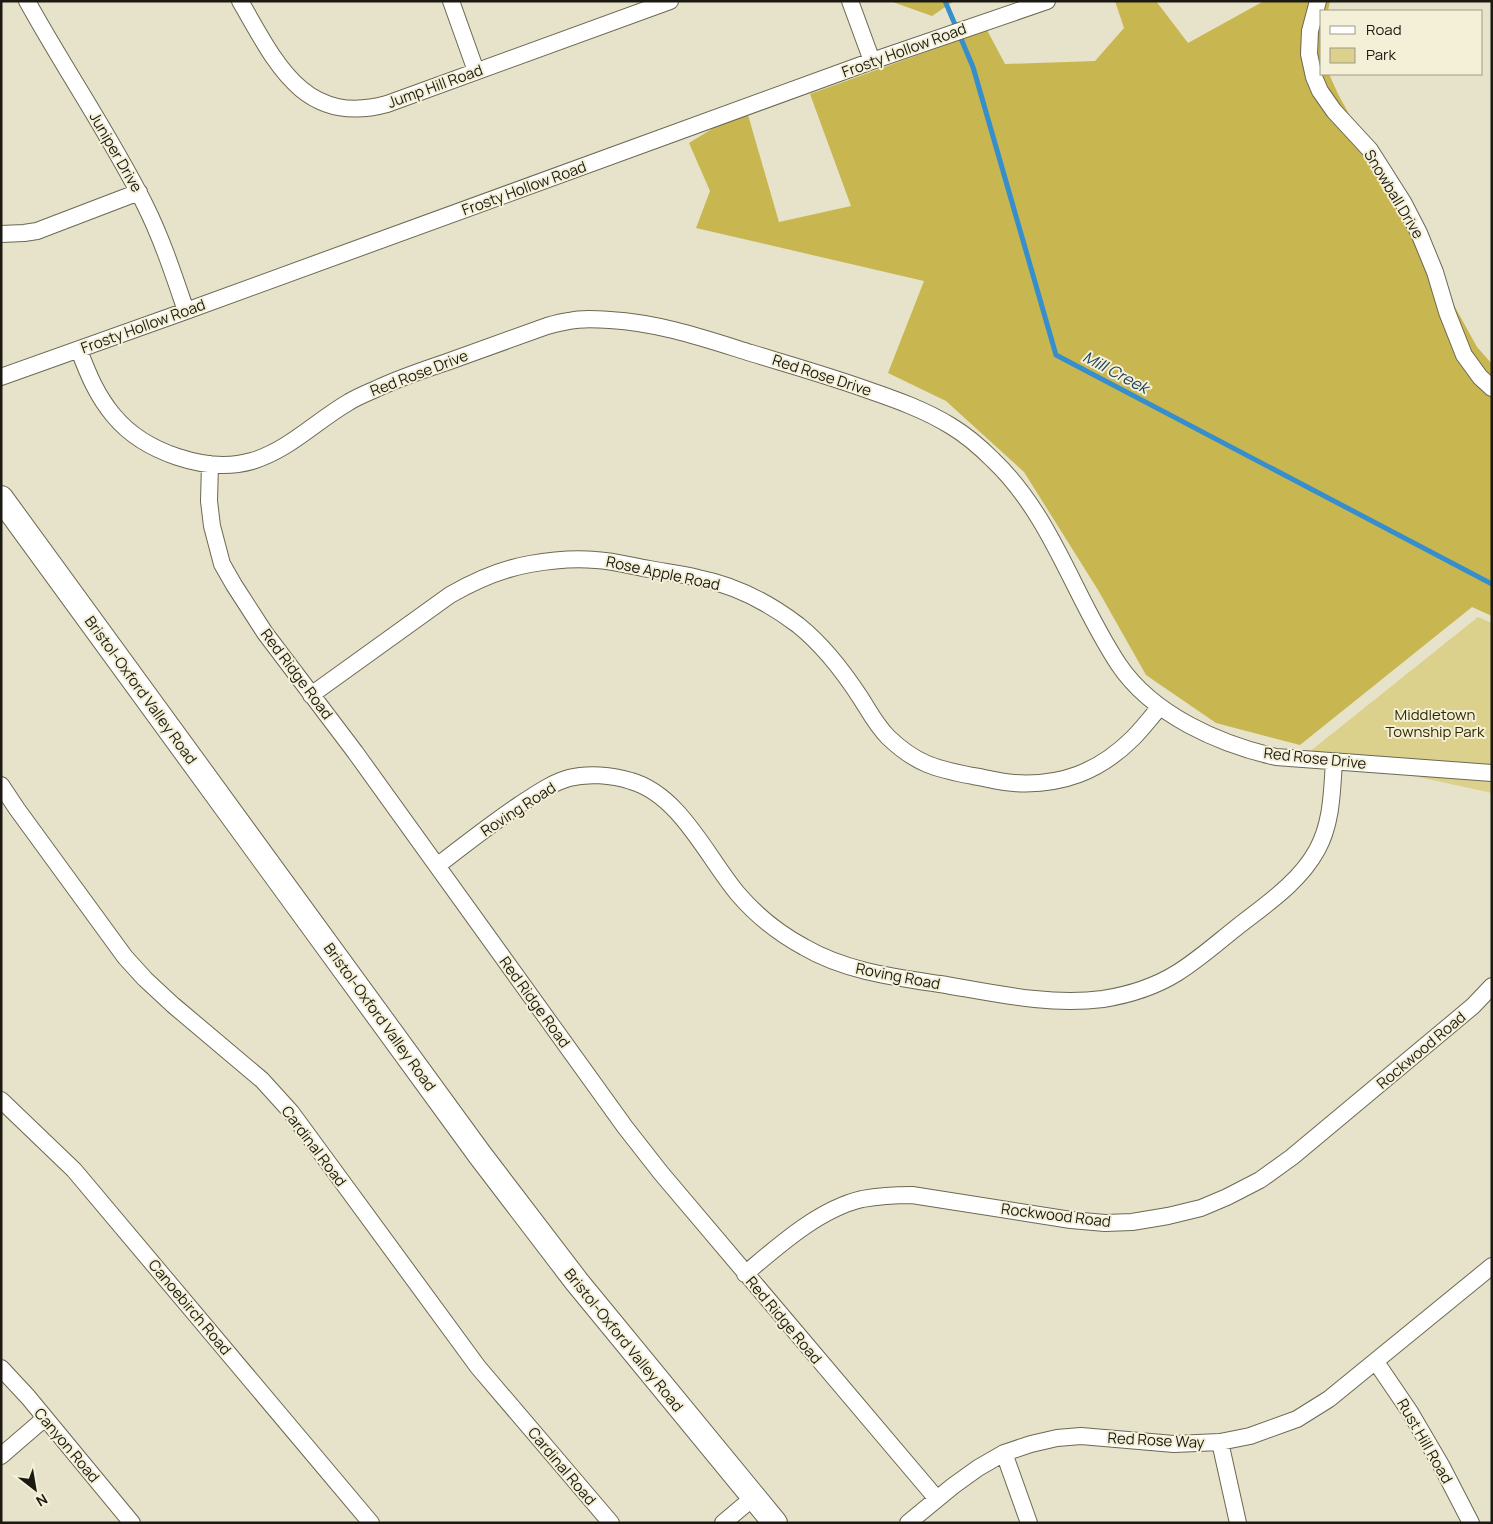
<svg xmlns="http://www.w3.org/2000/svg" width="1493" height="1524" font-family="Manrope,sans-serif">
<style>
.green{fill:#dcd08d}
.forest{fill:#c8b650}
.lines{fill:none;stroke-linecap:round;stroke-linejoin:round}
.stream{stroke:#368fcc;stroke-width:5}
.minor-casing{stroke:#6c6852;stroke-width:18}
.secondary-casing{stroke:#6c6852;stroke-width:26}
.minor{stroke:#fff;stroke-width:16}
.secondary{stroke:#fff;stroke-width:24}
.labels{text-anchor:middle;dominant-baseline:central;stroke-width:4;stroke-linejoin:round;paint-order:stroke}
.street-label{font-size:15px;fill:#1b1911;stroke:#f4f0d7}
.park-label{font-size:15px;fill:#312900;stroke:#f4f0d7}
.water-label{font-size:16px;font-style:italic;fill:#1b3f59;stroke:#f4f0d7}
</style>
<rect width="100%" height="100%" fill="#e7e3ca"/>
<!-- green -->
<path class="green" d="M 1478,617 L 1492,623 L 1492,793 L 1308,753 Z"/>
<!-- forest -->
<path class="forest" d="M 890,1 L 954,1 L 932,16 Z
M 1115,1 L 1156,1 L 1188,43 L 1264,1 L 1330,1 L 1328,11 L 1322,11 L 1322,45 L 1320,53 L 1322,56 L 1322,74 L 1329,74 L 1338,94 L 1477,347 L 1492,364 L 1492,616 L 1472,607 L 1300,745 L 1216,723 L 1146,675 L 1098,590 L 1024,472 L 946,401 L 888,373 L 924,281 L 696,228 L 710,191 L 689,143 L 746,108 L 779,222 L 851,206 L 810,94 L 987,30 L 1005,64 L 1095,61 L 1124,28 Z"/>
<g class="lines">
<!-- stream -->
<path class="stream" d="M 945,1 L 973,67 L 1056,355 L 1492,584"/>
<defs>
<path id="minor" d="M 27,1 C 65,70 110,135 145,205 C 162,239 174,276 186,311
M 240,1 C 275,61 303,127 387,104 L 670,1
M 451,1 L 476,71
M 850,1 L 872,61
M 1318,1 L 1310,31 L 1309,54 L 1314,77 L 1320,91 L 1334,111 L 1370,150 L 1403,202 L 1419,233 L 1435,272 L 1447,312 L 1464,355 L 1480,377 L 1492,388
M 1,234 L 24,233 L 37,231 L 139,192
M 79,350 C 88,374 97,396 114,416 C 144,452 207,474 252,461 C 289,450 316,421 349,402 C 357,397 367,393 376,389 C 399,378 423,370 447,362 C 480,350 513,338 547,326 C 554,324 561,322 569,321 C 582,318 596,319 610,320 C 660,323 703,338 751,353 C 790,365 829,376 868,390 C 897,400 925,410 951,426 C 966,435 981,448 993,460 C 1053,517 1074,598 1119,665 C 1153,715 1219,744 1276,757 L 1492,773
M 1,377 L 186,311 L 872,61 L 1047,1
M 210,464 L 209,501 L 212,526 L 222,564 L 234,585 L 265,633 L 355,752 L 625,1127 L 661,1173 L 937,1499
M 311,695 L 450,595 C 476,580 501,569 530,564 C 552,560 575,558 596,560 C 614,561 632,566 649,569 C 665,572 682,574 698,578 C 734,585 769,603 798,625 C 823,645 843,671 860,697 C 869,711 876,725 888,737 C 916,764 936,769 973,776 C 986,778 1000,782 1014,783 C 1061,786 1099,772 1133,738 C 1143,728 1151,717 1160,707
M 1,785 L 17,809 L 125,957 L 145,979 L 173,1005 L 262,1080 L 291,1112 L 478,1367 L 611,1523
M 437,866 C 464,845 491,824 519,805 C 535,795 551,783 569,778 C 588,773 612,775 631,781 C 680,795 707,857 738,894 C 756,915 780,934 804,947 C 845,971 893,977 940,984 C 994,993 1048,1006 1103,999 C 1128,995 1156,986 1177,973 C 1198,960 1217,943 1236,928 C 1265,905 1299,883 1317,850 C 1332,823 1332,791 1334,761
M 1,1100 L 74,1170 L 371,1523
M 745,1274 C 778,1246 819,1209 862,1199 C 879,1196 895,1195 912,1195 L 1071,1220 L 1105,1223 L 1132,1222 L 1168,1216 L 1201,1208 L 1227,1197 L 1260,1180 L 1292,1157 L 1473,1006 L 1492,986
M 1376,1362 L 1410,1412 L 1441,1465 L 1471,1523
M 1,1368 L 28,1397 L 132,1523
M 1220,1442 L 1238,1523
M 1004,1453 L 1029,1523
M 1,1456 L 45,1418
M 723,1523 L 754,1497
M 908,1523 L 953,1486 L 978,1468 L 1004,1453 L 1031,1444 L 1057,1438 L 1081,1436 L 1174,1444 L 1220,1442 L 1250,1436 L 1297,1419 L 1329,1399 L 1492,1266"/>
<path id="secondary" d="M 1,498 L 480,1155 L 577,1282 L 775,1523"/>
</defs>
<!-- minor casing -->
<use href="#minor" class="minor-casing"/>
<!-- secondary casing -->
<use href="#secondary" class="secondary-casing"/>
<!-- minor -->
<use href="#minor" class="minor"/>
<!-- secondary -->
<use href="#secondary" class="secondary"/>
</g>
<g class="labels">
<!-- street labels -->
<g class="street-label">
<text transform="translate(904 50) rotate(-20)">Frosty Hollow Road</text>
<text transform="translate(435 86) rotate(-20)">Jump Hill Road</text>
<text transform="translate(116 152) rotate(60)">Juniper Drive</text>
<text transform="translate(524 188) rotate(-20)">Frosty Hollow Road</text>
<text transform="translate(1394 194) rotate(59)">Snowball Drive</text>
<text transform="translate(143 326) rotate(-20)">Frosty Hollow Road</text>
<text transform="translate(419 373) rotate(-21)">Red Rose Drive</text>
<text transform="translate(822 375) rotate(18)">Red Rose Drive</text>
<text transform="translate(663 573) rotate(12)">Rose Apple Road</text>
<text transform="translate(297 674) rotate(53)">Red Ridge Road</text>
<text transform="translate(141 690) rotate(54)">Bristol-Oxford Valley Road</text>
<text transform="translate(1315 758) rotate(6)">Red Rose Drive</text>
<text transform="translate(518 809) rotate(-33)">Roving Road</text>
<text transform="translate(898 976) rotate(11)">Roving Road</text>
<text transform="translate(535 1002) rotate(54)">Red Ridge Road</text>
<text transform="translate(380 1017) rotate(54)">Bristol-Oxford Valley Road</text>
<text transform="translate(1421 1050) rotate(-40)">Rockwood Road</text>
<text transform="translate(314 1146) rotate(53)">Cardinal Road</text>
<text transform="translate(1056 1215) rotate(7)">Rockwood Road</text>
<text transform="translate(190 1307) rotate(50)">Canoebirch Road</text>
<text transform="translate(784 1320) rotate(50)">Red Ridge Road</text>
<text transform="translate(624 1340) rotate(51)">Bristol-Oxford Valley Road</text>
<text transform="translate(1156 1440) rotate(3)">Red Rose Way</text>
<text transform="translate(1425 1441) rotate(60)">Rust Hill Road</text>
<text transform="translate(67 1445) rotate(50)">Canyon Road</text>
<text transform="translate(562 1466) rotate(50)">Cardinal Road</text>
</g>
<!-- park labels -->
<g class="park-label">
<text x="1435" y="714">Middletown<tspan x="1435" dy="17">Township Park</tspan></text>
</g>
<!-- water labels -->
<g class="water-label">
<text transform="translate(1116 372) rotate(28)">Mill Creek</text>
</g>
</g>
<!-- border -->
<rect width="1493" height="1524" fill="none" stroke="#1b1911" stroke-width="5"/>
<!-- legend -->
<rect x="1320" y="10" width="162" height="65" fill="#f4f0d7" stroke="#9d9a88"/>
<rect x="1330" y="26" width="25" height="8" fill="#ffffff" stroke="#9d9a88"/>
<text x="1366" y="35" font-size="15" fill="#1b1911">Road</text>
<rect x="1330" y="48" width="25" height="15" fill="#dcd08d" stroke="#9d9a88"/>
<text x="1366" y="60" font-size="15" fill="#1b1911">Park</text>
<!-- north arrow -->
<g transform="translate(35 1489) rotate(149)" stroke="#f4f0d7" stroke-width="4" paint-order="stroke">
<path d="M0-4L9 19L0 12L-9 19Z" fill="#1b1911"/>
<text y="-8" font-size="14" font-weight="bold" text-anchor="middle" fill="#1b1911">N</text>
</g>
</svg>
